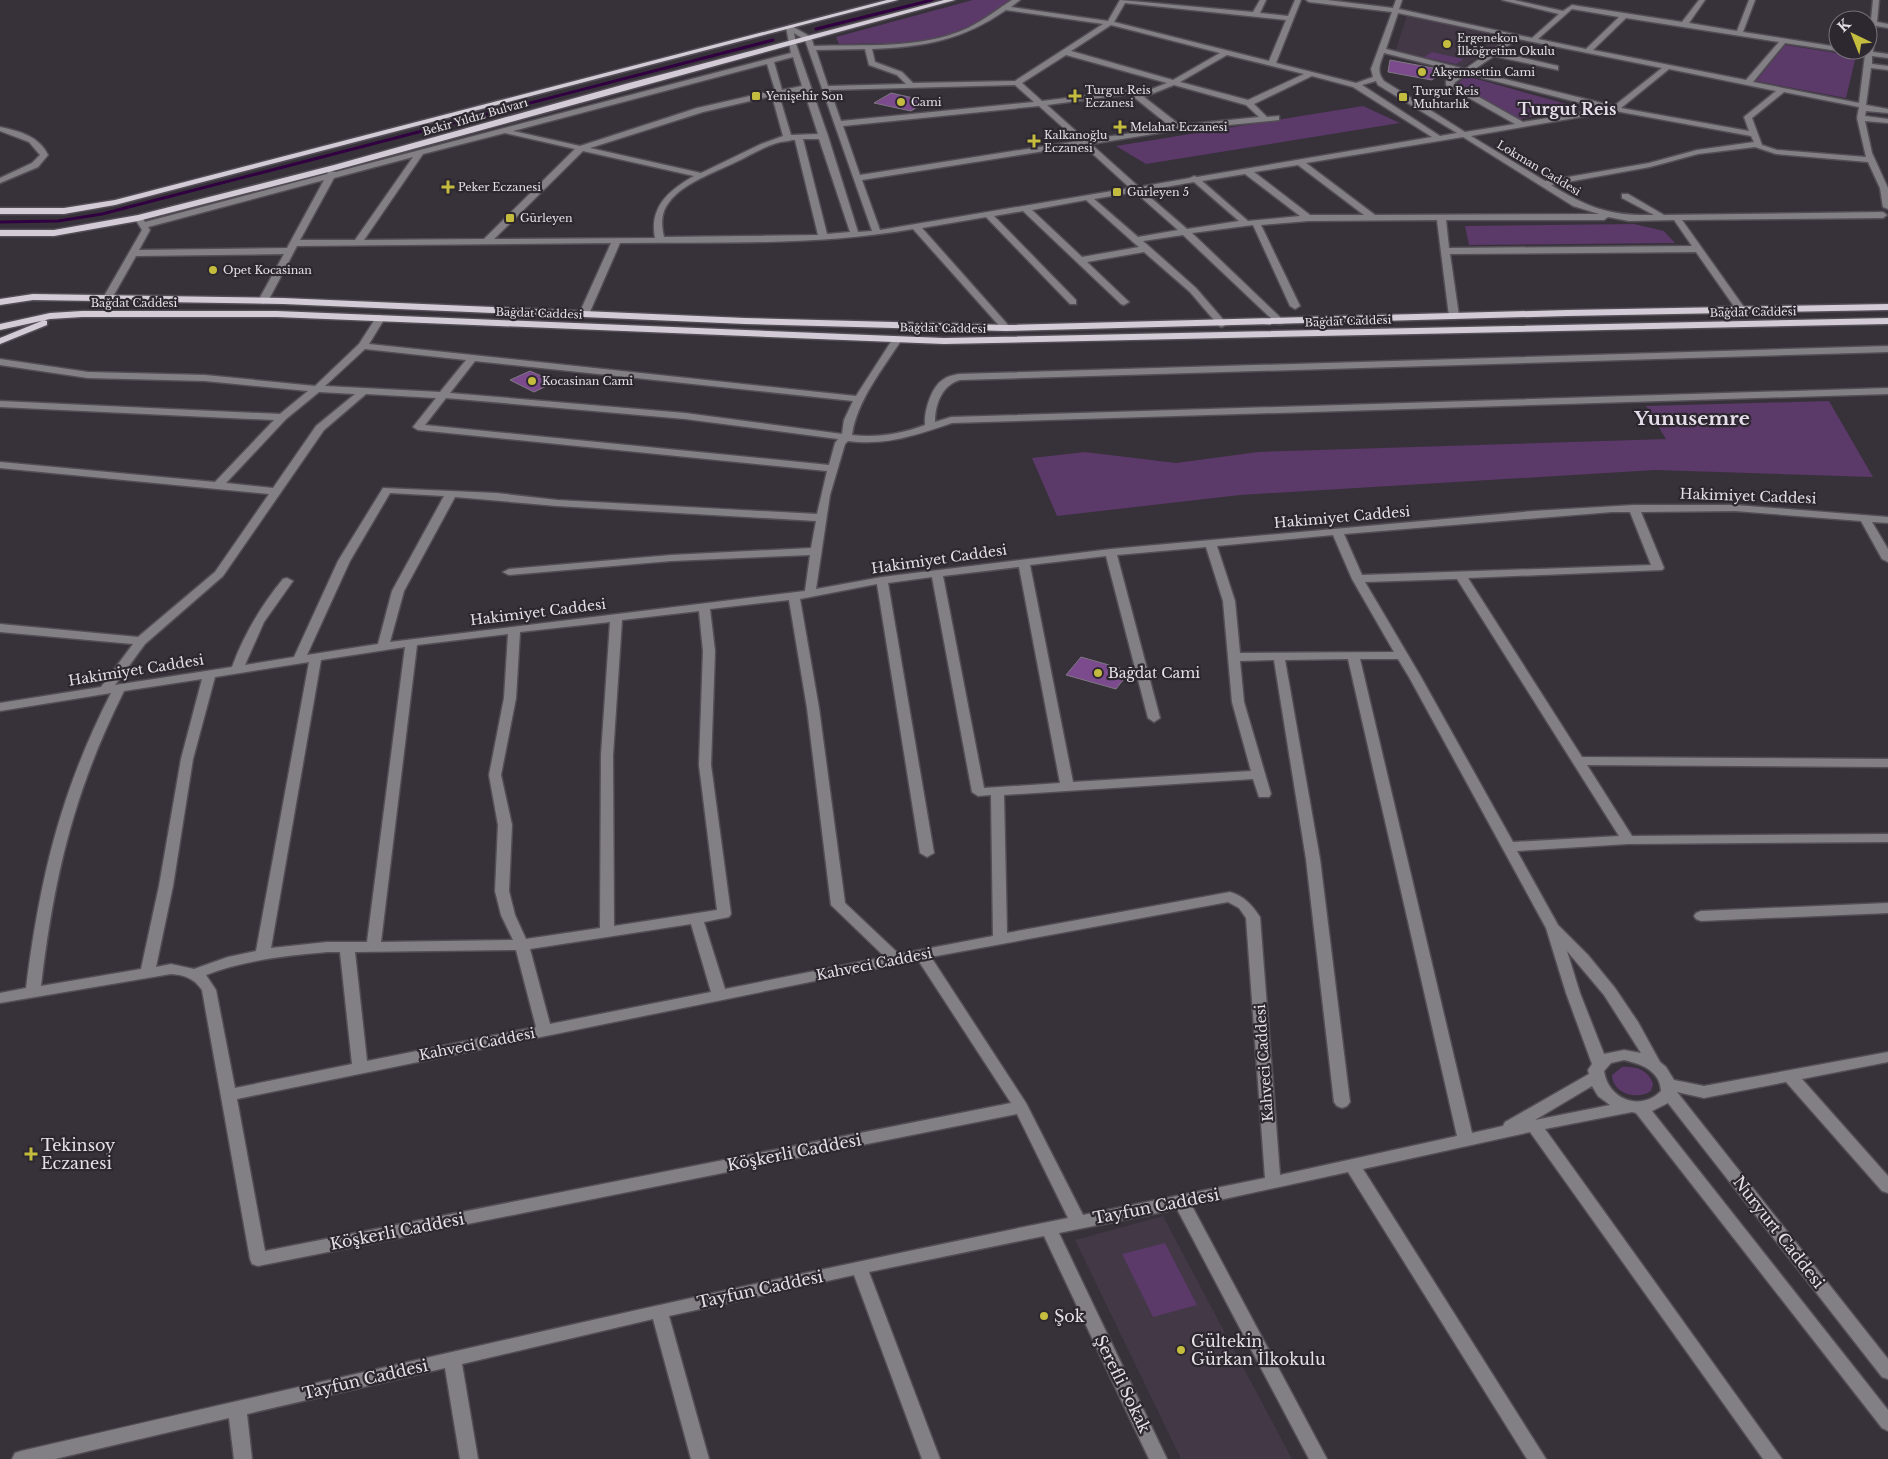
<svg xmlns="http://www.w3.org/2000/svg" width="1888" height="1459" font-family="'Libre Baskerville',serif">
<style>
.built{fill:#423846}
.green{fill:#5b3968}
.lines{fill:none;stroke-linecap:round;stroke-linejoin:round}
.stream{stroke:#310040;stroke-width:3}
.building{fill:#7b4b8e;stroke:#7f7782}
.minor-casing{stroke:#534d56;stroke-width:3}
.major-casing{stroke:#534d56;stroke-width:3}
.minor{fill:#838085;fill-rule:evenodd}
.major{fill:#d3ccd6;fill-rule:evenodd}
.poi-dot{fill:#c4bc3e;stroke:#2d272f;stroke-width:2}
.labels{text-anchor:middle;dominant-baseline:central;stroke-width:4.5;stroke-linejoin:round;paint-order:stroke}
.far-poi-label{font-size:11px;fill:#e4e0e6;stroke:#2d272f;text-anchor:start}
.far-street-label{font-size:11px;fill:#e4e0e6;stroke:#2d272f}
.street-label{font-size:14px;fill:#e4e0e6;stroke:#2d272f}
.poi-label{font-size:14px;fill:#e4e0e6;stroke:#2d272f;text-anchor:start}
.far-district-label{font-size:16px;font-weight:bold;fill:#e5dde9;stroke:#2d272f}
.near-poi-label{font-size:16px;fill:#e4e0e6;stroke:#2d272f;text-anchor:start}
.near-street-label{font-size:16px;fill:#e4e0e6;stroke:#2d272f}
.district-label{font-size:19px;font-weight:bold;fill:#e5dde9;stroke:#2d272f}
</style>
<rect width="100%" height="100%" fill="#37313a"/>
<!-- built -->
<path class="built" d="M 1407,15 L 1509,37 L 1463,67 L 1395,52 Z
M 1163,1216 L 1292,1459 L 1181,1459 L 1075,1240 Z"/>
<!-- green -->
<path class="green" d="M 973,0 L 1015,0 C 1005,8 993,21 981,26 C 936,45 887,43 839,44 L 836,37 Z
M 1785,45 L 1856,56 L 1846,98 L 1756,81 Z
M 1432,52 L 1464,59 L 1456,64 L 1424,57 Z
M 1466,76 L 1581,108 L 1519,119 L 1457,84 Z
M 1363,106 L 1400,123 L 1146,164 L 1116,146 Z
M 1634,224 L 1664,231 L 1675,243 L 1469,245 L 1465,226 Z
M 1829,401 L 1873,477 L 1655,470 L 1240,495 L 1057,516 L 1032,458 L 1085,452 L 1176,463 L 1258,452 L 1666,439 L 1646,406 Z
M 1622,1067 C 1635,1066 1649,1070 1653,1084 L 1651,1091 C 1637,1101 1612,1093 1612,1075 Z
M 1165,1243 L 1197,1305 L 1153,1317 L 1122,1254 Z"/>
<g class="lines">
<!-- stream -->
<path class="stream" d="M 816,29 L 932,0
M 0,222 L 58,221 L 102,214 L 773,40"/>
</g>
<!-- building -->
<path class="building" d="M 1390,60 L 1444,70 L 1432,80 L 1388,72 Z
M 891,93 L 927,101 L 911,111 L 874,103 Z
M 530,371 L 555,382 L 534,392 L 510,380 Z
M 1081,657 L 1130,671 L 1116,689 L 1066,675 Z"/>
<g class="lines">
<defs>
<path id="minor" d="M 1012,0 L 1020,0 L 1011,7 L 1108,21 L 1120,0 L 1253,12 L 1260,0 L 1266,0 L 1260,13 L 1288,16 L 1295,0 L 1301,0 L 1276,63 L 1356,83 L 1373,77 L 1371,69 L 1392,12 L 1309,2 L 1306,0 L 1327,0 L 1393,8 L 1396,0 L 1402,0 L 1399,9 L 1532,38 L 1559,14 L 1502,0 L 1514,0 L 1563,11 L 1572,5 L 1682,22 L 1699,0 L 1705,0 L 1689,23 L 1737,31 L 1749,0 L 1755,0 L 1743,32 L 1838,47 L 1838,50 L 1866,51 L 1868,50 L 1873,0 L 1879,0 L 1877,22 L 1888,24 L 1888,28 L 1876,26 L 1873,52 L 1888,54 L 1888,58 L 1872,56 L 1872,64 L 1888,66 L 1888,70 L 1871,68 L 1866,105 L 1888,109 L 1888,113 L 1866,111 L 1865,116 L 1888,119 L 1888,123 L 1865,121 L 1872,153 L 1888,188 L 1888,209 L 1883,207 L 1880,188 L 1868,162 L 1776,154 L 1755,147 L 1698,154 L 1650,167 L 1551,185 C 1588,208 1610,216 1654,215 L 1622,198 L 1622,194 L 1628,194 L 1664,215 L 1883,212 L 1887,215 L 1883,218 L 1682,220 L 1746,310 L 1741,313 L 1738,312 L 1696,252 L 1450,254 L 1459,316 L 1454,319 L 1449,316 L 1437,220 L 1308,221 L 1261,225 L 1300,306 L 1295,309 L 1290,306 L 1253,225 L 1192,233 L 1283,320 L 1283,324 L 1277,324 L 1183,235 L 1143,241 L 1196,288 L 1227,324 L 1222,327 L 1219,326 L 1190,292 L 1144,252 L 1087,262 L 1129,302 L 1124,305 L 1121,304 L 1023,211 L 994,216 L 1076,300 L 1076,304 L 1070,304 L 986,217 L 922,228 L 1009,326 L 1011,328 L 1006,331 L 1003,330 L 913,229 C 817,246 718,242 620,243 L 589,314 L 584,317 L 579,314 L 611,243 L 297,246 L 268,301 L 263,304 L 258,301 L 284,254 L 136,256 L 111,300 L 103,298 L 142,230 L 135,219 L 136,217 L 142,217 L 145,222 L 327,174 L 329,171 L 336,172 L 791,53 L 786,27 L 790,25 L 811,37 L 814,46 C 864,44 920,50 968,28 C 984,20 998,9 1012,0 ZM 1125,3 L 1286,20 L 1269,61 L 1114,22 ZM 1572,9 L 1619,17 L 1586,49 L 1538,39 ZM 1006,10 L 1103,24 L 1015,81 L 913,83 L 902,72 L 875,62 L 872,49 C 924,47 963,40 1006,10 ZM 1398,13 L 1511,37 L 1465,69 L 1386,49 ZM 1626,18 L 1779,42 L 1746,80 L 1593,50 ZM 1111,25 L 1220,53 L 1173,80 L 1071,51 ZM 794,33 L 805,40 L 872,231 L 858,232 L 828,136 L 796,44 ZM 1518,39 L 1533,42 L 1662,68 L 1614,106 L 1472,71 L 1494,56 L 1558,70 L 1558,66 L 1498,52 ZM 1785,43 L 1865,55 L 1859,103 L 1753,82 ZM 865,49 L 869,65 L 897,75 L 906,84 L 828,86 L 816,50 ZM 1384,53 L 1460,72 L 1446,81 L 1446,85 L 1515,124 L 1465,132 L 1384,81 C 1376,71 1380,64 1384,53 ZM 1066,55 L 1167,83 L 1139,94 L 1132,90 L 1042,101 L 1022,83 ZM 1227,55 L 1304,74 L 1248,100 L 1180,82 ZM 793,57 L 802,86 L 782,90 L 774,62 ZM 767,64 L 775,90 L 772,91 L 697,108 L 580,146 L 513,131 ZM 1669,69 L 1776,91 L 1744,117 L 1749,131 L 1621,108 ZM 1467,74 L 1604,109 L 1523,122 L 1454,83 ZM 1312,76 L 1353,87 L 1432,137 L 1197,177 L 1194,176 L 1190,178 L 1139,187 L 1091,144 L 1178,130 L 1279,120 L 1279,116 L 1267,117 L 1254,104 ZM 1376,81 L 1378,85 L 1457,133 L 1440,136 L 1362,85 ZM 1015,85 L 1034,102 L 841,121 L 830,90 ZM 1174,85 L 1246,105 L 1259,117 L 1180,125 L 1144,97 ZM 804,91 L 818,134 L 791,135 L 779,95 ZM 1784,92 L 1859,107 L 1857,118 L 1866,157 L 1777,150 L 1762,145 L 1752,118 ZM 1130,94 L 1171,127 L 1086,140 L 1047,105 ZM 772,96 L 783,136 L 761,144 L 701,173 L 590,148 L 703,112 ZM 1039,106 L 1078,141 L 860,175 L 843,126 ZM 1615,111 L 1751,136 L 1754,142 L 1697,150 L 1649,163 L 1545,181 L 1471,136 ZM 505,133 L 575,149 L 484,239 L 364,240 L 423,154 ZM 1463,137 L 1573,206 L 1599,214 L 1375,215 L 1306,163 ZM 803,139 L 819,139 L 850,232 L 827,234 ZM 792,140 L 795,140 L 818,235 L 664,237 C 662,229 661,220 664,211 C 675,185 712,174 736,162 C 749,156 763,147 777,143 C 782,141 787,142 792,140 ZM 1083,145 L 1130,188 L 880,230 L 862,180 ZM 583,151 L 694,176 C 669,190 649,207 655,238 L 494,239 ZM 413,157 L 355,240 L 300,240 L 334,178 ZM 1298,165 L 1364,215 L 1310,215 L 1254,172 ZM 1245,174 L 1300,216 L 1248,221 L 1202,181 ZM 324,180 L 287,248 L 139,250 L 150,230 L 148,227 ZM 1194,182 L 1239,221 L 1187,229 L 1143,191 ZM 1135,192 L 1178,230 L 1138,237 L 1094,199 ZM 1086,200 L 1133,242 L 1139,247 L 1082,257 L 1032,210 ZM 1608,217 L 1629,221 L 1674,220 L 1692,246 L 1449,248 L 1446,220 L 1604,220 Z
M 0,127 C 19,131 39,136 48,155 L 38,167 L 0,183 L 0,178 L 32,163 L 40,155 L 29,142 L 0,131 Z
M 380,315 L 385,318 L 369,344 L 856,396 L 894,337 L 900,337 L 902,339 C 883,369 857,400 852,435 C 878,438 901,434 925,425 C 924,412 931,386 944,379 C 948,376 954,375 959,374 L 1888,346 L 1888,352 L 960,380 C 942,385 935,404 935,422 L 951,417 L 1888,388 L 1888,394 L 952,423 C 916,435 887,446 848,441 L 845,444 L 830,495 L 816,589 L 882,577 L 1111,549 L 1533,511 L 1634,505 L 1735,505 L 1888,517 L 1888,523 L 1872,522 L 1888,549 L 1888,562 L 1882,559 L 1861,521 L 1735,511 L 1641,512 L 1664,568 L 1662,570 L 1468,578 L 1582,757 L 1888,759 L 1888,767 L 1587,765 L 1632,836 L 1888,834 L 1888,842 L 1628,844 L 1517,851 L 1558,925 L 1588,955 L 1615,988 L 1638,1022 L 1660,1062 L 1666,1067 L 1674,1080 L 1704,1086 L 1888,1052 L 1888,1062 L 1802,1079 L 1888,1176 L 1888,1193 L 1882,1191 L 1786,1082 L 1704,1098 L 1677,1092 L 1888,1359 L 1888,1379 L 1882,1377 L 1668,1103 L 1652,1111 L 1888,1410 L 1888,1431 L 1882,1428 L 1636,1113 L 1632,1112 L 1545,1129 L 1782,1459 L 1763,1459 L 1530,1132 L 1363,1169 L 1546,1459 L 1527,1459 L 1348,1172 L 1192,1206 L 1327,1459 L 1309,1459 L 1177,1209 L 1059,1233 L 1167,1459 L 1149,1459 L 1044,1236 L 869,1272 L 940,1459 L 922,1459 L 854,1275 L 669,1316 L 709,1459 L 691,1459 L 653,1319 L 462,1364 L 478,1459 L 460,1459 L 445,1368 L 247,1414 L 252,1459 L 234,1459 L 229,1418 L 55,1459 L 12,1459 L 15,1453 L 21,1451 C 369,1371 717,1289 1068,1218 L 1017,1114 L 258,1266 L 252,1264 L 250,1259 L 202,990 C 194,978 184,975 171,974 L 0,1003 L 0,993 L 26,988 C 40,878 60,793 111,693 L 0,711 L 0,703 L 101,687 L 133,644 L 0,632 L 0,624 L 138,637 L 215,572 L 269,494 L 0,468 L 0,462 L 215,482 L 274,420 L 0,407 L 0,401 L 280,414 L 308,391 L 205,381 L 88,378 L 0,365 L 0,359 L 88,372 L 205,375 L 315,386 L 359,344 L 377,316 ZM 365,349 L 466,360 L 440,392 L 325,386 ZM 475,361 L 853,401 L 844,420 L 842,434 L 685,413 L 450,393 ZM 319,392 L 355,394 L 316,426 L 273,488 L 226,483 L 286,419 ZM 366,394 L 436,398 L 413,427 L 418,430 L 827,471 L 817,514 L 557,500 L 496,493 L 383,488 L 338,561 L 294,657 L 245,665 L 264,622 L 293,581 L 287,578 L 283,579 C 261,606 244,634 232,667 L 115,685 L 145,644 L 223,576 L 324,430 ZM 446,398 L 685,419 L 838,439 L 835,443 L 829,465 L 425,425 ZM 390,493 L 444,496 L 392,591 L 378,644 L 307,655 L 350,561 ZM 455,497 L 557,506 L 816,521 L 811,548 L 671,555 L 509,569 L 503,572 L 509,575 L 671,561 L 810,555 L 805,591 L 390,642 L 404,591 ZM 1612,512 L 1630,512 L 1651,565 L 1362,575 L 1344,534 ZM 1333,535 L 1352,579 L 1394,652 L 1240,653 L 1235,601 L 1217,546 ZM 1206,547 L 1223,601 L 1232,702 L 1251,771 L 1073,782 L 1030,565 L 1106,556 L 1148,718 L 1154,722 L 1160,718 L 1117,555 ZM 1019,567 L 1060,783 L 984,788 L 943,576 ZM 932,577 L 972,792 L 978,796 L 991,795 L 993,936 L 899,954 L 845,903 L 819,708 L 800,599 L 877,584 L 920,853 L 927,857 L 934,853 L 888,583 ZM 1457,579 L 1619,836 L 1513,842 L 1421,677 L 1365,582 ZM 789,600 L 807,708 L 831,905 L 885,957 L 725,989 L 704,922 L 729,917 L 731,914 L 711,765 L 715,651 L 710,609 ZM 699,611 L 703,651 L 699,765 L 717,910 L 614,926 L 613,755 L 622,620 ZM 610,622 L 601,755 L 600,928 L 526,939 L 515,915 L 509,891 L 512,825 L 501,775 L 516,698 L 520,632 ZM 508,634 L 504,698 L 489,775 L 498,825 L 495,891 L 501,915 L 513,940 L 381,942 L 417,645 ZM 405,647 L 367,942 L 327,942 L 271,948 L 321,660 ZM 1348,659 L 1457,1136 L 1280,1175 L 1260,917 C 1252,905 1244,896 1230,892 L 1007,933 L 1004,795 L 1253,779 L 1259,797 L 1269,797 L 1271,794 L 1244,702 L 1240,661 L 1274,660 L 1306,859 L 1334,1102 L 1337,1106 L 1342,1108 L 1347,1106 L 1350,1102 L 1320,859 L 1285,660 ZM 1360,659 L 1398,659 L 1409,677 L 1546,928 L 1566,993 L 1592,1064 L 1588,1070 L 1589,1074 L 1505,1122 L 1503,1126 L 1472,1133 ZM 309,662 L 256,951 L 228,957 L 194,969 L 171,964 L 156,967 L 173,886 L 193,759 L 215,677 ZM 202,679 L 181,759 L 159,886 L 141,969 L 41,986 C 54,876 74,791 124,691 ZM 1228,902 L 1239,908 L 1246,918 L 1265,1178 L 1083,1215 L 1026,1103 L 931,957 ZM 691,924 L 711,992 L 550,1024 L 530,949 ZM 516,950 L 536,1027 L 367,1061 L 355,952 ZM 1567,951 L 1604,995 L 1641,1053 L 1624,1050 L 1604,1054 L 1580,993 ZM 327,952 L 340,952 L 352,1064 L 235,1088 L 216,990 L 206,975 C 246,960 284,956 327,952 ZM 918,960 L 1011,1103 L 265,1251 L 237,1099 ZM 1624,1060 C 1642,1064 1660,1071 1661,1091 C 1640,1112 1608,1099 1604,1071 L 1611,1063 ZM 1592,1086 L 1598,1096 L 1610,1105 L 1535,1120 Z
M 1888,903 L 1888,913 L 1701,921 L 1696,919 L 1694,916 L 1696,913 L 1701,911 Z"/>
<path id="major" d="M 887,0 L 898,0 L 115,205 L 64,214 L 0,214 L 0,208 L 64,208 L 115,200 Z
M 944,0 L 955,0 L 340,169 L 138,221 L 54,236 L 0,236 L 0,230 L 54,230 L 138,215 L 334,165 L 629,83 Z
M 33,294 L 283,298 L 745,318 L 1006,325 L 1568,310 L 1888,304 L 1888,310 L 1568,316 L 1006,331 L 745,324 L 283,304 L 33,300 L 0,305 L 0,299 Z
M 82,311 L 277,311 L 944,338 L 1888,318 L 1888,324 L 944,344 L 277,317 L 82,317 L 50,319 L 0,330 L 0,324 L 50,313 Z
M 44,320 L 47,321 L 47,325 L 0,344 L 0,338 Z"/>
</defs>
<!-- minor casing -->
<use href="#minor" class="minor-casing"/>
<!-- major casing -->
<use href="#major" class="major-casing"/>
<!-- minor -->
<use href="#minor" class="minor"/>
<!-- major -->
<use href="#major" class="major"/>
</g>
<!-- markers -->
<g class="poi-dot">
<circle cx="1447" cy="44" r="5"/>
<circle cx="1422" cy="72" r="5"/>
<rect x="751" y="91" width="10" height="10" rx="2.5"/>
<path d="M1072.5 88.5h5v5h5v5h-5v5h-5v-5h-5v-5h5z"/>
<rect x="1398" y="92" width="10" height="10" rx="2.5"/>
<circle cx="901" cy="102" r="5"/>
<path d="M1117.5 119.5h5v5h5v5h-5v5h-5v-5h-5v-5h5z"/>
<path d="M1031.5 133.5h5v5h5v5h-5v5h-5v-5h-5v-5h5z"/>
<path d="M445.5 179.5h5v5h5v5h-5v5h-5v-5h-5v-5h5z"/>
<rect x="1112" y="187" width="10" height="10" rx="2.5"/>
<rect x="505" y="213" width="10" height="10" rx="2.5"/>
<circle cx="213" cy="270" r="5"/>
<circle cx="532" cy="381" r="5"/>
<circle cx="1098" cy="673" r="5"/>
<path d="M28.5 1146.5h5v5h5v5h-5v5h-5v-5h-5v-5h5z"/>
<circle cx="1044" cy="1316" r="5"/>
<circle cx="1181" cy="1350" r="5"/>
</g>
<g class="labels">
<!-- far-poi labels -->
<g class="far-poi-label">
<text x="1457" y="38">Ergenekon<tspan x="1457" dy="13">İlköğretim Okulu</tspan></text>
<text x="1432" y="72">Akşemsettin Cami</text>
<text x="1085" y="90">Turgut Reis<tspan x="1085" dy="13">Eczanesi</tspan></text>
<text x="1413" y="91">Turgut Reis<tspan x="1413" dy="13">Muhtarlık</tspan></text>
<text x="766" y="96">Yenişehir Son</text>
<text x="911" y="102">Cami</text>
<text x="1130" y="127">Melahat Eczanesi</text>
<text x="1044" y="135">Kalkanoğlu<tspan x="1044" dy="13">Eczanesi</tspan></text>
<text x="458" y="187">Peker Eczanesi</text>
<text x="1127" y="192">Gürleyen 5</text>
<text x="520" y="218">Gürleyen</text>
<text x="223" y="270">Opet Kocasinan</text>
<text x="542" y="381">Kocasinan Cami</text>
</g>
<!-- far-street labels -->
<g class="far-street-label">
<text transform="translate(475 117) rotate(-16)">Bekir Yıldız Bulvarı</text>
<text transform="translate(1539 168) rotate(31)">Lokman Caddesi</text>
<text x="134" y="303">Bağdat Caddesi</text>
<text transform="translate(1753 312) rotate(-1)">Bağdat Caddesi</text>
<text transform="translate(539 313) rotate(2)">Bağdat Caddesi</text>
<text transform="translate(1348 321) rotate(-2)">Bağdat Caddesi</text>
<text transform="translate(943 328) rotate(1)">Bağdat Caddesi</text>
</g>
<!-- street labels -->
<g class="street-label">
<text transform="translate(1748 496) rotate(2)">Hakimiyet Caddesi</text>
<text transform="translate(1342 517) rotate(-5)">Hakimiyet Caddesi</text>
<text transform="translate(939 559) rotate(-8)">Hakimiyet Caddesi</text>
<text transform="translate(538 612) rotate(-7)">Hakimiyet Caddesi</text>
<text transform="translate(136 670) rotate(-9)">Hakimiyet Caddesi</text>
<text transform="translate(874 964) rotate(-11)">Kahveci Caddesi</text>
<text transform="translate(477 1044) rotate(-11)">Kahveci Caddesi</text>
<text transform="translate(1264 1063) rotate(-94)">Kahveci Caddesi</text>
</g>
<!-- poi labels -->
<g class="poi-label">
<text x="1108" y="673">Bağdat Cami</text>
</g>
<!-- far-district labels -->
<g class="far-district-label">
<text x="1567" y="109">Turgut Reis</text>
</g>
<!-- near-poi labels -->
<g class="near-poi-label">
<text x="41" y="1145">Tekinsoy<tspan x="41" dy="18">Eczanesi</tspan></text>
<text x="1054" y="1316">Şok</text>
<text x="1191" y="1341">Gültekin<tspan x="1191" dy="18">Gürkan İlkokulu</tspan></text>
</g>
<!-- near-street labels -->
<g class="near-street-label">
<text transform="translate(794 1152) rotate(-11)">Köşkerli Caddesi</text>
<text transform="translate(1156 1206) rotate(-11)">Tayfun Caddesi</text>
<text transform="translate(397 1231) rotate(-11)">Köşkerli Caddesi</text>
<text transform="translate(1779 1232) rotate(52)">Nuryurt Caddesi</text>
<text transform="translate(760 1289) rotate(-12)">Tayfun Caddesi</text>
<text transform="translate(365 1379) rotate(-13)">Tayfun Caddesi</text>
<text transform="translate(1123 1384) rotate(64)">Şerefli Sokak</text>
</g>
<!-- district labels -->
<g class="district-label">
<text x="1692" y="418">Yunusemre</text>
</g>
</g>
<!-- north arrow -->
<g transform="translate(1853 35) rotate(317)"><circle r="24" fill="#2d272f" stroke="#767178"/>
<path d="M0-4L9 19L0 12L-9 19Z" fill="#c4bc3e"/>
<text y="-8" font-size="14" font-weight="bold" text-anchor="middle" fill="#e4e0e6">K</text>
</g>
</svg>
